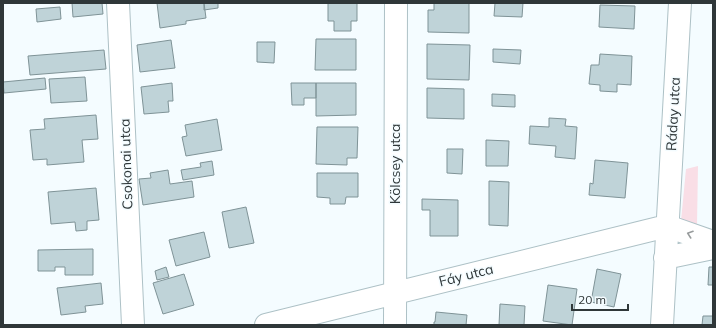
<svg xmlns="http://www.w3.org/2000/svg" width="716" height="328" font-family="Mulish,sans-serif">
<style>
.green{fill:#f9dee6}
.building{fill:#bfd3d8;stroke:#7f9397}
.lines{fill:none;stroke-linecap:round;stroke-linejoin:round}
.street-casing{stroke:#adc1c6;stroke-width:24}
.street{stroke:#fff;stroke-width:22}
.oneway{stroke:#979b9c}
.labels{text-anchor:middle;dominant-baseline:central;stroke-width:3;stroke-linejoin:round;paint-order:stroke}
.street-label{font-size:14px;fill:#2f3739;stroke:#f4fcff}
</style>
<rect width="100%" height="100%" fill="#f4fcff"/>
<!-- green -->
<path class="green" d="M 698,166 L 697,225 L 681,221 L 686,169 Z"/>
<!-- building -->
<path class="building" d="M 72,3 L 102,3 L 103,14 L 73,17 Z
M 157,3 L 204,3 L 206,18 L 186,21 L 186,24 L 160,28 Z
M 204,3 L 218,3 L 218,8 L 204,10 Z
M 328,3 L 357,3 L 357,21 L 351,21 L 351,31 L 334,31 L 334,21 L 328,21 Z
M 434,3 L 469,3 L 469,33 L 428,32 L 428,10 L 434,10 Z
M 495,3 L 523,3 L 522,17 L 494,16 Z
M 600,5 L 635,6 L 634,29 L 599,27 Z
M 60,7 L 61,19 L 37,22 L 36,9 Z
M 316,39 L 356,39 L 356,70 L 315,70 Z
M 171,40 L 175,68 L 140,72 L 137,45 Z
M 257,42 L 275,42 L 274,63 L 257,62 Z
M 427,44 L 470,45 L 469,80 L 427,79 Z
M 493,49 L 521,50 L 520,64 L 493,62 Z
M 104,50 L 106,69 L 30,75 L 28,56 Z
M 600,54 L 632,56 L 631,85 L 617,84 L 617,92 L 600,91 L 600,85 L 589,84 L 591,65 L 599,65 Z
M 85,77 L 87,101 L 51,103 L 49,79 Z
M 45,78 L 46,89 L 4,93 L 3,82 Z
M 172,83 L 173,101 L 168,101 L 169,112 L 144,114 L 141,87 Z
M 291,83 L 316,83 L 316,98 L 304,98 L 304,105 L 292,105 Z
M 316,83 L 356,83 L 356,115 L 316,116 Z
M 427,88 L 464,89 L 464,119 L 427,118 Z
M 492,94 L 515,95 L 515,107 L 492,106 Z
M 96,115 L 98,139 L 82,140 L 84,162 L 47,165 L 47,159 L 33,160 L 30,130 L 45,129 L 44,119 Z
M 549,118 L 566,119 L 565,126 L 577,127 L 575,159 L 555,157 L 556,146 L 529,144 L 530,126 L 549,127 Z
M 217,119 L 222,150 L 186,156 L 182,137 L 187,136 L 185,125 Z
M 317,127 L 358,127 L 357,158 L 347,158 L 347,165 L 316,164 Z
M 486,140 L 509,141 L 508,166 L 486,166 Z
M 447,149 L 463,149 L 462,174 L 447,173 Z
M 595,160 L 628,163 L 625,198 L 589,195 L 590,183 L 593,184 Z
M 212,161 L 214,175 L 183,180 L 181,170 L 201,167 L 200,163 Z
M 168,170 L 170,184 L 192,181 L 194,197 L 143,205 L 139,179 L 151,178 L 150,173 Z
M 317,173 L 358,173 L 358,197 L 346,197 L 345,204 L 330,204 L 330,198 L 317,197 Z
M 489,181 L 509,182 L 508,226 L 489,225 Z
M 96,188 L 99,220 L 87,221 L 87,230 L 76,231 L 75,222 L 51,224 L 48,192 Z
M 422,199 L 458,200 L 458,236 L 430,236 L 430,210 L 422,210 Z
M 246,207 L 254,243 L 229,248 L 222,212 Z
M 204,232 L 210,257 L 176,266 L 169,240 Z
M 93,249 L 93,275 L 65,275 L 65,267 L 55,267 L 55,271 L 38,271 L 38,250 Z
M 166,267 L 169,277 L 157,280 L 155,271 Z
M 709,267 L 713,267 L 713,285 L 708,285 Z
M 597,269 L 621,274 L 614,307 L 591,302 Z
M 184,274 L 194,305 L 163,314 L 153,283 Z
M 101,283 L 103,304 L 85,306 L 86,312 L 61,315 L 57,288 Z
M 548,285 L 577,289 L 572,325 L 543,321 Z
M 500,304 L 525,306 L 524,325 L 499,325 Z
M 436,312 L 467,315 L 466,325 L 434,325 L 434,322 L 435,322 Z
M 703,316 L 713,316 L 713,325 L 702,325 Z"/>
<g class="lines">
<defs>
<path id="street" d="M 118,3 L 133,325
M 667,226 L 713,242
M 665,258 L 713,248
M 266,325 L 667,226
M 395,325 L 396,3
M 662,325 L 680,3"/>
</defs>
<!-- street casing -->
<use href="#street" class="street-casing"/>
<!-- street -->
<use href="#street" class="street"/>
</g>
<!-- one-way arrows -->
<defs><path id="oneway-chevron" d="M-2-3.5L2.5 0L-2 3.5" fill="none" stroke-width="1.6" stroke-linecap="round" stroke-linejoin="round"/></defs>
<use class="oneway" href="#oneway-chevron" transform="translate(690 234) rotate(-161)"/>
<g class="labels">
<!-- street labels -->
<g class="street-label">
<text transform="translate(673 114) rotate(-87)">Ráday utca</text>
<text transform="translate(126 164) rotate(-92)">Csokonai utca</text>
<text transform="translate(395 164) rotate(-90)">Kölcsey utca</text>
<text transform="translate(466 275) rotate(-14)">Fáy utca</text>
</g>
</g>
<!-- border -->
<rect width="716" height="328" fill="none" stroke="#2f3739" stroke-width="8"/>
<!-- scale -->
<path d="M572 304v6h56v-6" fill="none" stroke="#2f3739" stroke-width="2"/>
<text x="578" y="304" font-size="12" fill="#2f3739" stroke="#f4fcff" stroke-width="3" paint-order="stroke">20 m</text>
</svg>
